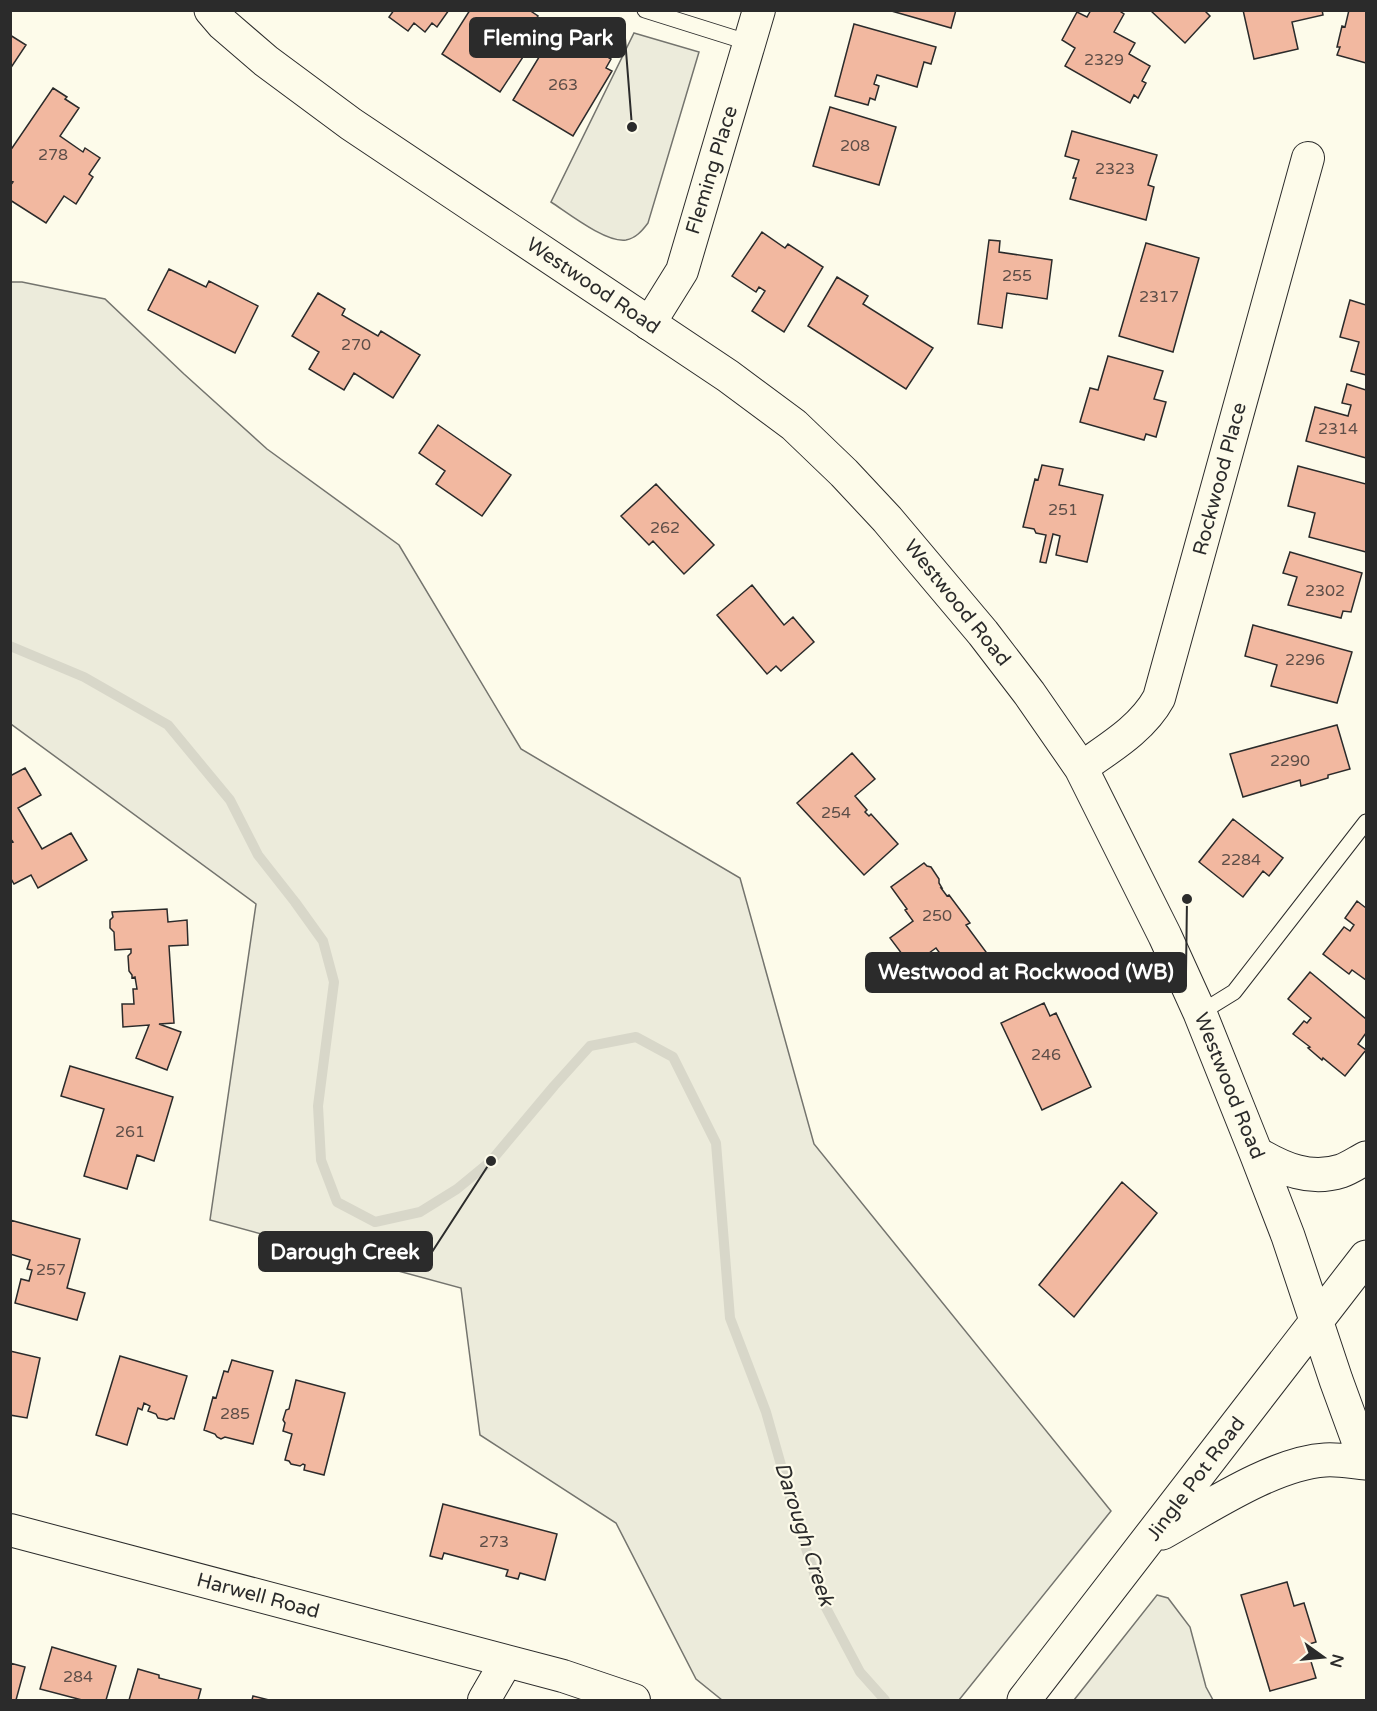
<svg xmlns="http://www.w3.org/2000/svg" width="1377" height="1711" font-family="'Varela Round',sans-serif">
<style>
.green{fill:#ecebdb;stroke:#74746e;stroke-width:1.5}
.lines{fill:none;stroke-linecap:round;stroke-linejoin:round}
.stream{stroke:#d8d7c9;stroke-width:10}
.building{fill:#f2b8a0;stroke:#2b2b2b;stroke-width:1.5}
.lane-casing{stroke:#2b2b2b;stroke-width:17}
.street-casing{stroke:#2b2b2b;stroke-width:34}
.secondary-casing{stroke:#2b2b2b;stroke-width:35}
.lane{stroke:#fdfbea;stroke-width:15}
.street{stroke:#fdfbea;stroke-width:32}
.secondary{stroke:#fdfbea;stroke-width:33}
.labels{text-anchor:middle;dominant-baseline:central;stroke-width:4.5;stroke-linejoin:round;paint-order:stroke}
.number-label{font-size:16px;fill:#5d4e48}
.street-label{font-size:20px;fill:#2b2b2b;stroke:#fdfbea}
.water-label{font-size:21px;font-style:italic;fill:#2b2b2b;stroke:#fdfbea}
.leader{fill:none;stroke:#2b2b2b;stroke-width:2}
.callout-dot{fill:#2b2b2b;stroke:#fdfbea;stroke-width:2}
.callout{fill:#2b2b2b;stroke:#2b2b2b;stroke-width:2}
.callout-label{font-size:21px;text-anchor:middle;font-weight:bold;fill:#fff}
</style>
<rect width="100%" height="100%" fill="#fdfbea"/>
<!-- green -->
<path class="green" d="M 634,33 L 699,52 L 648,223 C 642,231 636,238 626,240 C 606,243 568,213 551,202 Z
M 11,282 L 22,282 L 105,299 L 184,374 L 267,449 L 399,545 L 521,749 L 740,878 L 814,1144 L 1111,1511 L 959,1700 L 722,1700 L 696,1679 L 616,1523 L 480,1435 L 461,1288 L 210,1220 L 256,904 L 11,724 Z
M 1157,1595 L 1168,1598 L 1190,1627 L 1206,1687 L 1213,1700 L 1074,1700 Z"/>
<g class="lines">
<!-- stream -->
<path class="stream" d="M 10,646 L 84,677 L 168,725 L 230,800 L 258,855 L 295,902 L 323,941 L 334,982 L 318,1106 L 321,1160 L 337,1202 L 375,1222 L 420,1212 L 457,1189 L 491,1161 L 554,1086 L 590,1046 L 636,1037 L 673,1057 L 716,1143 L 730,1318 L 766,1412 L 794,1511 L 824,1604 L 860,1672 L 885,1700"/>
</g>
<!-- building -->
<path class="building" d="M 394,10 L 449,10 L 437,27 L 432,23 L 425,32 L 414,23 L 408,31 L 389,17 Z
M 470,10 L 529,10 L 538,16 L 532,25 L 540,31 L 500,92 L 442,54 Z
M 888,10 L 956,10 L 951,28 Z
M 1091,10 L 1118,10 L 1124,14 L 1114,32 L 1135,43 L 1129,54 L 1150,66 L 1142,81 L 1146,83 L 1138,98 L 1134,95 L 1130,103 L 1065,66 L 1075,48 L 1062,40 L 1077,12 L 1087,17 Z
M 1150,10 L 1204,10 L 1210,16 L 1185,43 Z
M 1243,10 L 1322,10 L 1323,15 L 1292,22 L 1298,49 L 1254,59 Z
M 1349,10 L 1366,10 L 1366,63 L 1337,55 L 1340,47 L 1337,47 L 1342,26 L 1345,27 Z
M 854,24 L 936,47 L 931,64 L 924,62 L 917,87 L 877,75 L 874,84 L 879,86 L 875,100 L 870,98 L 868,105 L 835,96 Z
M 553,34 L 581,51 L 586,44 L 611,59 L 606,68 L 612,71 L 573,136 L 513,100 Z
M 10,35 L 26,45 L 10,69 Z
M 53,88 L 67,97 L 65,99 L 79,108 L 60,136 L 83,152 L 85,148 L 100,158 L 89,174 L 93,177 L 76,204 L 64,196 L 46,223 L 10,200 L 10,186 L 13,182 L 10,181 L 10,151 Z
M 830,107 L 896,127 L 879,185 L 813,166 Z
M 1072,131 L 1157,155 L 1148,185 L 1154,187 L 1146,220 L 1070,199 L 1076,178 L 1073,178 L 1079,160 L 1065,156 Z
M 762,232 L 785,248 L 788,244 L 823,267 L 784,332 L 752,311 L 765,291 L 759,287 L 756,292 L 732,276 Z
M 989,240 L 1000,241 L 999,252 L 1052,260 L 1047,299 L 1007,293 L 1002,328 L 978,324 Z
M 1146,243 L 1199,258 L 1173,352 L 1119,336 Z
M 169,269 L 206,287 L 209,281 L 258,306 L 235,353 L 148,310 Z
M 837,277 L 868,296 L 863,304 L 933,348 L 906,389 L 808,326 Z
M 318,293 L 345,309 L 342,315 L 378,336 L 381,331 L 420,355 L 393,398 L 354,373 L 344,390 L 309,369 L 319,352 L 292,336 Z
M 1350,300 L 1366,305 L 1366,375 L 1351,371 L 1359,342 L 1340,337 Z
M 1108,356 L 1163,371 L 1154,399 L 1166,402 L 1156,437 L 1146,434 L 1144,440 L 1080,422 L 1090,388 L 1098,390 Z
M 1347,384 L 1366,390 L 1366,458 L 1306,441 L 1315,407 L 1348,416 L 1351,405 L 1342,403 Z
M 438,425 L 511,475 L 482,516 L 436,484 L 445,471 L 419,453 Z
M 1042,465 L 1063,469 L 1059,485 L 1103,495 L 1087,562 L 1056,555 L 1060,536 L 1053,534 L 1046,563 L 1040,562 L 1046,535 L 1036,533 L 1034,529 L 1023,527 L 1035,479 L 1038,480 Z
M 1298,466 L 1366,484 L 1366,552 L 1309,537 L 1315,513 L 1288,506 Z
M 656,484 L 714,545 L 684,574 L 653,541 L 649,545 L 621,516 Z
M 1290,552 L 1362,573 L 1351,612 L 1343,611 L 1341,618 L 1288,605 L 1297,577 L 1283,573 Z
M 752,585 L 784,625 L 793,617 L 814,642 L 781,671 L 776,666 L 767,674 L 717,615 Z
M 1253,625 L 1352,652 L 1337,703 L 1271,686 L 1277,665 L 1245,656 Z
M 1337,725 L 1350,769 L 1328,775 L 1328,778 L 1301,786 L 1300,780 L 1243,797 L 1230,754 Z
M 852,753 L 875,779 L 855,796 L 867,810 L 865,812 L 869,816 L 871,814 L 898,844 L 864,875 L 797,803 Z
M 25,768 L 41,795 L 18,808 L 42,849 L 71,833 L 87,860 L 38,888 L 31,875 L 14,884 L 10,877 L 10,843 L 13,842 L 10,838 L 10,776 Z
M 1233,819 L 1283,858 L 1269,876 L 1263,871 L 1243,897 L 1199,862 Z
M 924,863 L 927,866 L 931,867 L 939,879 L 939,883 L 942,888 L 941,888 L 947,896 L 949,895 L 970,923 L 966,925 L 989,956 L 958,978 L 936,948 L 911,966 L 890,938 L 913,921 L 905,910 L 907,909 L 891,887 Z
M 1357,901 L 1366,908 L 1366,980 L 1352,970 L 1349,974 L 1323,954 L 1344,927 L 1350,931 L 1354,925 L 1345,918 Z
M 167,909 L 168,922 L 187,920 L 188,945 L 169,946 L 174,1023 L 159,1024 L 181,1032 L 167,1070 L 136,1058 L 149,1025 L 123,1027 L 122,1004 L 134,1004 L 133,989 L 137,989 L 135,977 L 132,978 L 132,975 L 129,971 L 128,956 L 131,953 L 131,949 L 115,950 L 114,932 L 110,928 L 110,920 L 113,917 L 112,912 Z
M 1310,972 L 1366,1019 L 1366,1033 L 1358,1044 L 1366,1050 L 1345,1076 L 1323,1058 L 1322,1060 L 1308,1048 L 1310,1047 L 1293,1034 L 1304,1021 L 1307,1023 L 1311,1018 L 1288,999 Z
M 1044,1003 L 1050,1016 L 1056,1013 L 1091,1087 L 1042,1110 L 1001,1023 Z
M 70,1066 L 173,1097 L 154,1161 L 137,1155 L 127,1189 L 84,1176 L 104,1109 L 61,1096 Z
M 1122,1182 L 1157,1213 L 1074,1317 L 1039,1285 Z
M 10,1220 L 80,1239 L 67,1288 L 85,1293 L 77,1320 L 15,1303 L 21,1279 L 29,1281 L 32,1270 L 27,1269 L 30,1260 L 10,1254 Z
M 10,1351 L 40,1358 L 27,1418 L 10,1415 Z
M 120,1356 L 187,1376 L 174,1419 L 171,1418 L 167,1420 L 158,1418 L 156,1414 L 148,1411 L 150,1406 L 144,1403 L 142,1410 L 138,1408 L 127,1445 L 96,1435 Z
M 232,1360 L 273,1371 L 253,1444 L 225,1437 L 221,1439 L 217,1437 L 215,1434 L 204,1430 L 213,1397 L 216,1398 L 224,1371 L 228,1372 Z
M 296,1380 L 345,1393 L 324,1475 L 304,1470 L 305,1465 L 303,1464 L 300,1466 L 291,1464 L 289,1461 L 285,1460 L 292,1434 L 283,1431 L 285,1423 L 283,1420 L 286,1410 L 289,1409 Z
M 443,1504 L 557,1534 L 545,1580 L 520,1573 L 518,1579 L 506,1576 L 508,1570 L 444,1553 L 442,1559 L 430,1556 Z
M 1287,1582 L 1294,1606 L 1304,1603 L 1316,1642 L 1306,1645 L 1316,1678 L 1270,1691 L 1241,1595 Z
M 52,1647 L 116,1666 L 106,1700 L 82,1700 L 40,1689 Z
M 10,1663 L 25,1667 L 16,1700 L 10,1700 Z
M 138,1669 L 159,1675 L 159,1678 L 201,1689 L 198,1700 L 129,1700 Z
M 253,1696 L 269,1700 L 252,1700 Z"/>
<g class="lines">
<defs>
<path id="lane" d="M 645,10 L 750,43
M 1200,1013 L 1234,992 L 1366,822"/>
<path id="street" d="M 649,324 L 682,271 L 759,10
M 1081,768 C 1109,748 1142,729 1159,698 L 1308,158
M 10,1530 L 563,1676 L 634,1700
M 484,1700 L 506,1662"/>
<path id="secondary" d="M 211,10 L 223,24 L 266,61 L 351,124 L 728,376 L 794,425 L 844,473 L 887,519 L 983,633 L 1029,693 L 1081,768 L 1165,936 L 1200,1013 L 1256,1153 L 1288,1236 L 1336,1380 L 1366,1462
M 1256,1153 C 1283,1169 1310,1181 1341,1171 C 1350,1168 1358,1162 1366,1158
M 1162,1533 C 1207,1508 1274,1463 1325,1460 C 1339,1459 1353,1462 1366,1463
M 1024,1700 L 1366,1257"/>
</defs>
<!-- lane casing -->
<use href="#lane" class="lane-casing"/>
<!-- street casing -->
<use href="#street" class="street-casing"/>
<!-- secondary casing -->
<use href="#secondary" class="secondary-casing"/>
<!-- lane -->
<use href="#lane" class="lane"/>
<!-- street -->
<use href="#street" class="street"/>
<!-- secondary -->
<use href="#secondary" class="secondary"/>
</g>
<g class="labels">
<!-- number labels -->
<g class="number-label">
<text x="1104" y="60">2329</text>
<text x="563" y="85">263</text>
<text x="855" y="146">208</text>
<text x="53" y="155">278</text>
<text x="1115" y="169">2323</text>
<text x="1017" y="276">255</text>
<text x="1159" y="297">2317</text>
<text x="356" y="345">270</text>
<text x="1338" y="429">2314</text>
<text x="1063" y="510">251</text>
<text x="665" y="528">262</text>
<text x="1325" y="591">2302</text>
<text x="1305" y="660">2296</text>
<text x="1290" y="761">2290</text>
<text x="836" y="813">254</text>
<text x="1241" y="860">2284</text>
<text x="937" y="916">250</text>
<text x="1046" y="1055">246</text>
<text x="130" y="1132">261</text>
<text x="51" y="1270">257</text>
<text x="235" y="1414">285</text>
<text x="494" y="1542">273</text>
<text x="78" y="1677">284</text>
</g>
<!-- street labels -->
<g class="street-label">
<text transform="translate(712 170) rotate(-73)">Fleming Place</text>
<text transform="translate(593 286) rotate(34)">Westwood Road</text>
<text transform="translate(1220 479) rotate(-75)">Rockwood Place</text>
<text transform="translate(957 603) rotate(51)">Westwood Road</text>
<text transform="translate(1229 1086) rotate(68)">Westwood Road</text>
<text transform="translate(1196 1479) rotate(-53)">Jingle Pot Road</text>
<text transform="translate(258 1596) rotate(15)">Harwell Road</text>
</g>
<!-- water labels -->
<g class="water-label">
<text transform="translate(804 1534) rotate(72)">Darough Creek</text>
</g>
</g>
<!-- callouts -->
<path class="leader" d="M632 127L625 38M1187 899L1186 972M491 1161L432 1252"/>
<g class="callout-dot">
<circle cx="632" cy="127" r="6"/>
<circle cx="1187" cy="899" r="6"/>
<circle cx="491" cy="1161" r="6"/>
</g>
<g class="callout">
<rect x="470" y="18" width="155" height="39" rx="6"/>
<rect x="866" y="953" width="320" height="39" rx="6"/>
<rect x="259" y="1232" width="173" height="39" rx="6"/>
</g>
<g class="callout-label">
<text x="548" y="45">Fleming Park</text>
<text x="1026" y="979">Westwood at Rockwood (WB)</text>
<text x="345" y="1259">Darough Creek</text>
</g>
<!-- border -->
<rect width="1377" height="1711" fill="none" stroke="#2b2b2b" stroke-width="24"/>
<!-- north arrow -->
<g transform="translate(1323 1657) rotate(105)" stroke="#fdfbea" stroke-width="4.5" paint-order="stroke">
<path d="M0-4.5L10 22L0 15L-10 22Z" fill="#2b2b2b"/>
<text y="-9" font-size="16" font-weight="bold" text-anchor="middle" fill="#2b2b2b">N</text>
</g>
</svg>
